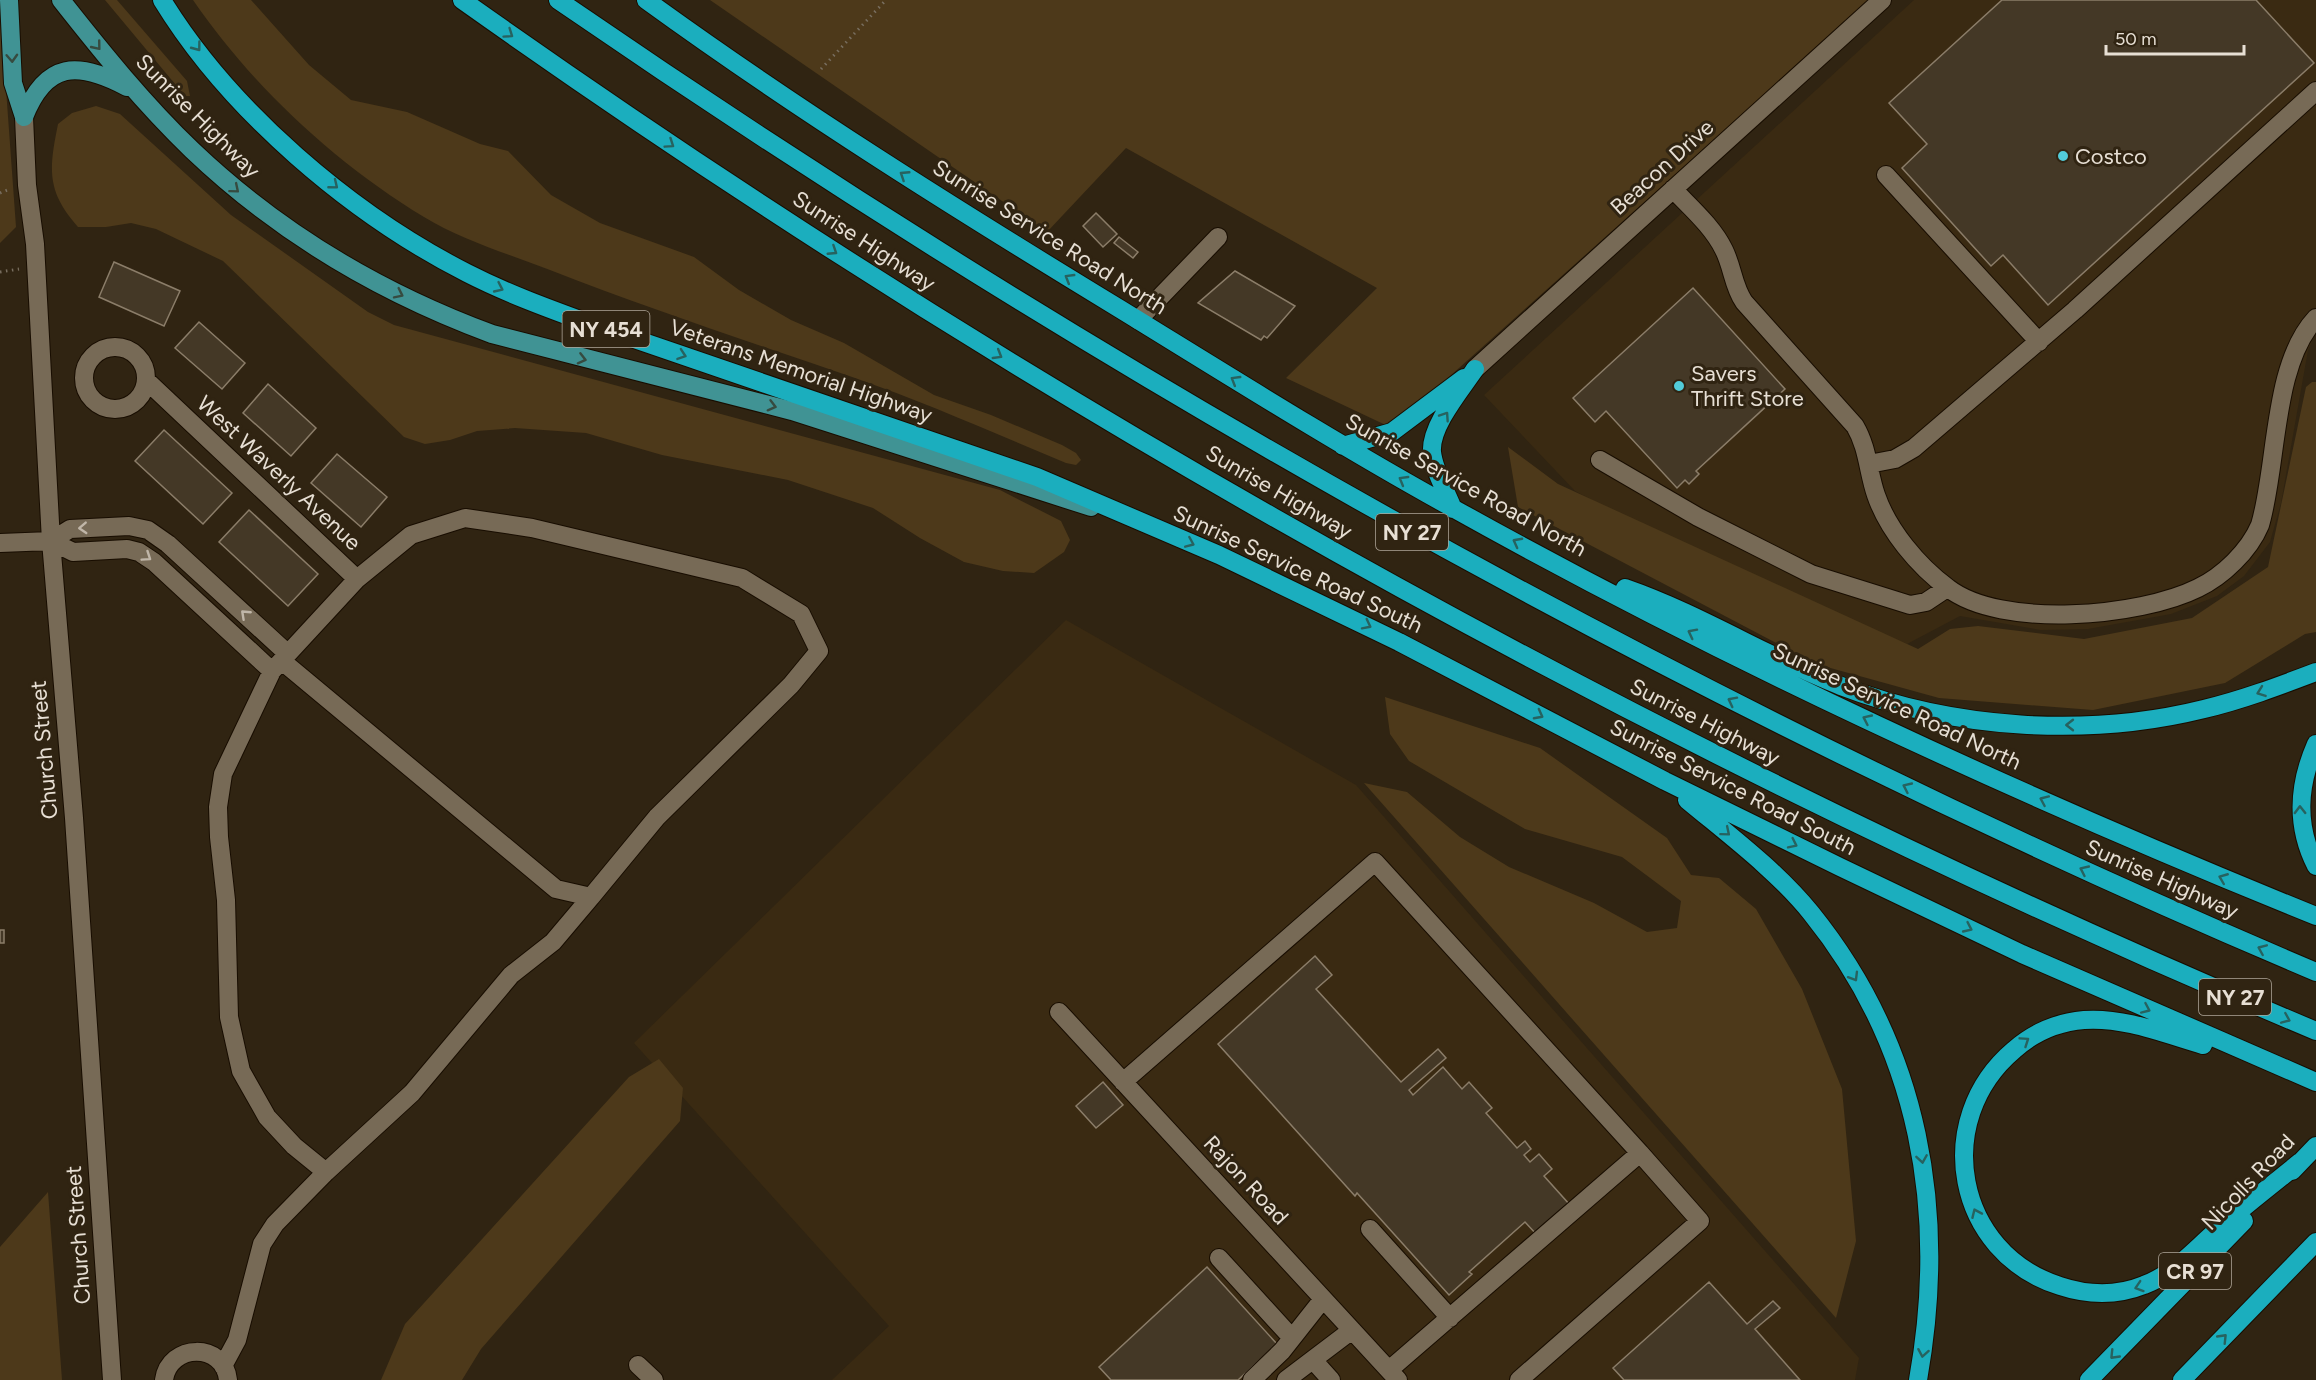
<svg xmlns="http://www.w3.org/2000/svg" width="2316" height="1380" font-family="Figtree,sans-serif">
<style>
.built{fill:#3a2a12}
.green{fill:#4d391a}
.building{fill:#443826;stroke:#8b7d69;stroke-width:1.5}
.lines{fill:none;stroke-linecap:round;stroke-linejoin:round}
.minor-casing{stroke:#180d00;stroke-width:20}
.major-casing{stroke:#180d00;stroke-width:20}
.highway-casing{stroke:#180d00;stroke-width:20}
.path{stroke:#786e5f;stroke-width:3;stroke-dasharray:1.5 4.5;stroke-linecap:butt}
.minor{stroke:#776a56;stroke-width:18}
.major{stroke:#409394;stroke-width:18}
.highway{stroke:#1baebe;stroke-width:18}
.oneway{stroke:#27625f}
.oneway2{stroke:#364b40}
.oneway3{stroke:#c0b6a8}
.poi-dot{fill:#52cbd9;stroke:#302412;stroke-width:2}
.labels{text-anchor:middle;dominant-baseline:central;stroke-width:6;stroke-linejoin:round;paint-order:stroke}
.shield{fill:#302412;stroke:#b0a79a;stroke-width:1.5}
.shield-label{font-size:21px;font-weight:bold;fill:#e7dfd4}
.street-label{font-size:22px;fill:#e7dfd4;stroke:#302412}
.poi-label{font-size:22px;fill:#e7dfd4;stroke:#302412;text-anchor:start}
</style>
<rect width="100%" height="100%" fill="#302412"/>
<!-- built -->
<path class="built" d="M 1914,0 L 2316,0 L 2316,333 L 2308,350 L 2281,503 L 2270,542 L 2244,576 L 2217,596 L 2171,614 L 2088,629 L 2041,630 L 1960,616 L 1907,644 L 1725,571 L 1575,491 L 1484,395 Z
M 1066,620 L 1356,785 L 1859,1358 L 1855,1380 L 832,1380 L 889,1326 L 634,1043 Z"/>
<!-- green -->
<path class="green" d="M 105,0 L 117,0 L 187,81 L 190,96 L 185,96 Z
M 193,0 L 251,0 L 309,65 L 351,100 L 407,112 L 480,144 L 508,151 L 551,195 L 600,223 L 694,257 L 739,290 L 791,320 L 844,343 L 934,395 L 991,415 L 1062,445 L 1076,453 L 1081,460 L 1076,465 L 1066,463 C 996,434 927,403 855,378 C 753,343 650,309 550,270 C 508,254 462,240 424,217 C 335,163 252,86 193,0 Z
M 710,0 L 1870,0 L 1392,428 L 1286,378 L 1377,288 L 1126,148 L 1047,232 Z
M 0,6 L 16,227 L 0,243 Z
M 96,106 L 120,114 L 231,215 L 368,312 L 394,325 L 1000,490 L 1061,521 L 1070,540 L 1064,552 L 1034,573 L 1003,571 L 964,562 L 920,538 L 873,508 L 788,480 L 662,455 L 586,433 L 515,428 L 477,431 L 450,440 L 425,444 L 404,437 L 223,261 L 156,229 L 131,223 L 106,227 L 78,227 C 46,191 49,169 58,124 L 72,113 Z
M 2312,382 L 2316,382 L 2316,632 L 2305,634 L 2225,683 L 2093,710 L 1939,698 L 1816,664 L 1518,507 L 1508,447 L 1558,484 L 1918,649 L 1950,629 L 1978,626 L 2084,639 L 2192,618 L 2268,567 L 2306,387 Z
M 1385,697 L 1540,748 L 1667,838 L 1691,875 L 1719,878 L 1756,909 L 1802,989 L 1842,1089 L 1856,1241 L 1836,1318 L 1364,783 L 1407,792 L 1460,837 L 1509,867 L 1594,903 L 1647,932 L 1677,928 L 1681,901 L 1622,857 L 1525,829 L 1409,761 L 1390,734 Z
M 659,1059 L 683,1088 L 680,1121 L 481,1349 L 462,1380 L 381,1380 L 405,1324 L 629,1077 Z
M 48,1192 L 62,1380 L 0,1380 L 0,1247 Z"/>
<!-- building -->
<path class="building" d="M 2002,0 L 2256,0 L 2314,63 L 2048,305 L 2003,255 L 1991,266 L 1902,168 L 1927,144 L 1889,103 Z
M 1096,213 L 1117,234 L 1103,247 L 1083,226 Z
M 1119,237 L 1138,252 L 1133,258 L 1114,243 Z
M 114,262 L 180,291 L 164,326 L 99,297 Z
M 1235,271 L 1295,306 L 1267,338 L 1264,336 L 1261,340 L 1198,303 Z
M 1693,288 L 1785,389 L 1696,471 L 1699,474 L 1689,484 L 1685,480 L 1677,488 L 1606,411 L 1595,422 L 1573,398 Z
M 199,322 L 245,363 L 222,389 L 175,348 Z
M 268,384 L 316,428 L 291,456 L 243,413 Z
M 164,430 L 232,493 L 203,524 L 135,461 Z
M 337,454 L 387,497 L 361,527 L 311,483 Z
M 249,510 L 318,574 L 288,606 L 219,542 Z
M 0,930 L 4,930 L 4,943 L 0,943 Z
M 1315,956 L 1332,975 L 1316,989 L 1401,1082 L 1438,1049 L 1446,1058 L 1409,1090 L 1413,1095 L 1443,1067 L 1462,1089 L 1469,1082 L 1492,1108 L 1486,1113 L 1517,1148 L 1525,1141 L 1531,1149 L 1524,1155 L 1530,1162 L 1539,1154 L 1552,1169 L 1544,1176 L 1570,1205 L 1537,1235 L 1525,1222 L 1469,1272 L 1472,1274 L 1449,1295 L 1357,1193 L 1355,1196 L 1218,1044 Z
M 1103,1082 L 1123,1105 L 1096,1128 L 1076,1106 Z
M 1207,1267 L 1277,1344 L 1238,1380 L 1111,1380 L 1099,1367 Z
M 1709,1282 L 1747,1324 L 1773,1301 L 1780,1308 L 1755,1329 L 1800,1380 L 1624,1380 L 1613,1368 Z"/>
<g class="lines">
<defs>
<path id="minor" d="M 24,117 L 27,185 L 35,244 L 51,541 L 74,818 L 112,1380
M 1886,175 L 2039,342
M 1673,189 C 1691,208 1713,227 1724,250 C 1733,268 1733,286 1744,302 L 1855,426 C 1868,448 1868,472 1876,495 C 1888,530 1918,566 1948,588 C 2001,629 2140,617 2198,588 C 2223,576 2249,551 2260,525 C 2278,464 2272,365 2316,318
M 1138,320 L 1218,237
M84 378a31 31 0 1 1 62 0a31 31 0 1 1-62 0Z
M 1475,369 L 1882,0
M 147,381 L 357,579 L 272,671 L 223,774 L 218,807 L 219,837 L 226,900 L 229,1017 L 241,1071 L 267,1117 L 294,1146 L 326,1172
M 1600,460 L 1698,517 L 1811,574 L 1910,605 L 1926,602 L 1947,588
M 1869,464 L 1895,459 L 1914,448 L 2075,310 L 2316,91
M 51,541 L 70,529 L 129,526 L 148,530 L 168,544 L 288,654
M 0,543 L 51,541 L 73,552 L 127,549 L 139,552 L 154,562 L 272,671
M 282,661 L 556,889 L 591,897 L 657,817 L 791,685 L 819,651 L 801,614 L 742,578 L 532,528 L 465,518 L 411,535 L 357,579
M 1059,1012 L 1398,1380
M 1123,1082 L 1375,862 L 1640,1153
M 1370,1229 L 1450,1318
M 1219,1258 L 1292,1338
M 1313,1360 L 1331,1380
M 638,1365 L 654,1380
M 223,1366 L 237,1340 L 262,1244 L 275,1224 L 326,1172 L 412,1093 L 511,975 L 553,942 L 591,897
M 1389,1370 L 1640,1153 L 1700,1221 L 1519,1380
M 164,1380 C 169,1343 224,1342 228,1380
M 1252,1380 L 1282,1351 L 1323,1299
M 1286,1380 L 1352,1330"/>
<path id="major" d="M 9,0 L 13,83 L 24,117
M 61,0 C 102,52 144,104 192,150 C 278,232 381,293 492,334 L 792,411 L 1091,507
M 24,117 C 46,61 78,61 127,87"/>
<path id="highway" d="M 162,0 C 230,111 351,214 467,273 C 506,293 547,308 588,323 L 1037,477 L 1219,555 L 1399,642 L 1665,781 L 1840,867 L 2022,954 L 2316,1082
M 462,0 C 1040,410 1663,756 2316,1031
M 558,0 C 1113,382 1695,709 2316,972
M 646,0 C 799,111 959,211 1120,309 C 1229,376 1337,444 1449,506 C 1728,662 2020,796 2316,916
M 1343,446 L 1392,432 L 1464,378
M 1453,509 C 1446,491 1434,471 1432,452 C 1430,426 1461,390 1475,369
M 1625,588 C 1700,614 1767,657 1841,686 C 1953,729 2087,738 2204,709 C 2242,700 2279,686 2316,672
M 2316,744 C 2298,785 2295,825 2316,866
M 1687,800 C 1729,835 1776,870 1811,913 C 1920,1048 1948,1212 1918,1380
M 2203,1045 C 2165,1034 2124,1017 2084,1020 C 2058,1022 2033,1033 2014,1050 C 1931,1120 1955,1253 2060,1286 C 2087,1295 2117,1296 2144,1285 C 2174,1274 2193,1251 2216,1231 C 2243,1207 2272,1185 2300,1162
M 2292,1171 L 2316,1146
M 2089,1380 L 2244,1221
M 2182,1380 L 2316,1242"/>
</defs>
<!-- minor casing -->
<use href="#minor" class="minor-casing"/>
<!-- major casing -->
<use href="#major" class="major-casing"/>
<!-- highway casing -->
<use href="#highway" class="highway-casing"/>
<!-- path -->
<path class="path" d="M 821,69 L 886,0
M 0,193 L 10,189
M 0,272 L 19,269"/>
<!-- minor -->
<use href="#minor" class="minor"/>
<!-- major -->
<use href="#major" class="major"/>
<!-- highway -->
<use href="#highway" class="highway"/>
</g>
<!-- one-way arrows -->
<defs><path id="oneway-chevron" d="M-2-3.5L2.5 0L-2 3.5" fill="none" stroke-width="1.6" stroke-linecap="round" stroke-linejoin="round" transform="scale(1.5)"/></defs>
<g class="oneway">
<use href="#oneway-chevron" transform="translate(509 34) rotate(35)"/>
<use href="#oneway-chevron" transform="translate(197 47) rotate(53)"/>
<use href="#oneway-chevron" transform="translate(670 144) rotate(34)"/>
<use href="#oneway-chevron" transform="translate(904 175) rotate(-147)"/>
<use href="#oneway-chevron" transform="translate(334 185) rotate(39)"/>
<use href="#oneway-chevron" transform="translate(833 251) rotate(33)"/>
<use href="#oneway-chevron" transform="translate(1069 278) rotate(-149)"/>
<use href="#oneway-chevron" transform="translate(499 288) rotate(25)"/>
<use href="#oneway-chevron" transform="translate(682 355) rotate(19)"/>
<use href="#oneway-chevron" transform="translate(998 355) rotate(31)"/>
<use href="#oneway-chevron" transform="translate(1235 380) rotate(-149)"/>
<use href="#oneway-chevron" transform="translate(1445 416) rotate(-56)"/>
<use href="#oneway-chevron" transform="translate(1403 480) rotate(-150)"/>
<use href="#oneway-chevron" transform="translate(1517 542) rotate(-152)"/>
<use href="#oneway-chevron" transform="translate(1190 543) rotate(23)"/>
<use href="#oneway-chevron" transform="translate(1367 625) rotate(27)"/>
<use href="#oneway-chevron" transform="translate(1692 633) rotate(-153)"/>
<use href="#oneway-chevron" transform="translate(2261 692) rotate(160)"/>
<use href="#oneway-chevron" transform="translate(1732 701) rotate(-153)"/>
<use href="#oneway-chevron" transform="translate(1539 715) rotate(28)"/>
<use href="#oneway-chevron" transform="translate(1867 719) rotate(-155)"/>
<use href="#oneway-chevron" transform="translate(2070 725) rotate(180)"/>
<use href="#oneway-chevron" transform="translate(1907 787) rotate(-155)"/>
<use href="#oneway-chevron" transform="translate(2044 800) rotate(-156)"/>
<use href="#oneway-chevron" transform="translate(2300 810) rotate(-91)"/>
<use href="#oneway-chevron" transform="translate(1726 832) rotate(40)"/>
<use href="#oneway-chevron" transform="translate(1793 844) rotate(26)"/>
<use href="#oneway-chevron" transform="translate(2084 870) rotate(-155)"/>
<use href="#oneway-chevron" transform="translate(2223 878) rotate(-158)"/>
<use href="#oneway-chevron" transform="translate(1968 928) rotate(25)"/>
<use href="#oneway-chevron" transform="translate(2262 949) rotate(-157)"/>
<use href="#oneway-chevron" transform="translate(1854 977) rotate(59)"/>
<use href="#oneway-chevron" transform="translate(2146 1009) rotate(24)"/>
<use href="#oneway-chevron" transform="translate(2286 1019) rotate(23)"/>
<use href="#oneway-chevron" transform="translate(2025 1041) rotate(-34)"/>
<use href="#oneway-chevron" transform="translate(1922 1159) rotate(81)"/>
<use href="#oneway-chevron" transform="translate(1976 1213) rotate(-114)"/>
<use href="#oneway-chevron" transform="translate(2139 1287) rotate(162)"/>
<use href="#oneway-chevron" transform="translate(2223 1338) rotate(-46)"/>
<use href="#oneway-chevron" transform="translate(1923 1353) rotate(100)"/>
<use href="#oneway-chevron" transform="translate(2114 1355) rotate(134)"/>
</g>
<g class="oneway2">
<use href="#oneway-chevron" transform="translate(97 46) rotate(51)"/>
<use href="#oneway-chevron" transform="translate(12 58) rotate(87)"/>
<use href="#oneway-chevron" transform="translate(235 189) rotate(40)"/>
<use href="#oneway-chevron" transform="translate(399 294) rotate(26)"/>
<use href="#oneway-chevron" transform="translate(582 359) rotate(14)"/>
<use href="#oneway-chevron" transform="translate(772 406) rotate(15)"/>
</g>
<g class="oneway3">
<use href="#oneway-chevron" transform="translate(83 528) rotate(177)"/>
<use href="#oneway-chevron" transform="translate(147 557) rotate(34)"/>
<use href="#oneway-chevron" transform="translate(245 614) rotate(-137)"/>
</g>
<!-- markers -->
<g class="poi-dot">
<circle cx="2063" cy="156" r="6"/>
<circle cx="1679" cy="386" r="6"/>
</g>
<g class="labels">
<!-- shield labels -->
<g class="shield">
<rect x="562.5" y="311" width="87" height="36" rx="4.5"/>
<rect x="1376" y="514" width="72" height="36" rx="4.5"/>
<rect x="2199" y="979" width="72" height="36" rx="4.5"/>
<rect x="2159" y="1253" width="72" height="36" rx="4.5"/>
</g>
<g class="shield-label">
<text x="606" y="329">NY 454</text>
<text x="1412" y="532">NY 27</text>
<text x="2235" y="997">NY 27</text>
<text x="2195" y="1271">CR 97</text>
</g>
<!-- street labels -->
<g class="street-label">
<text transform="translate(198 116) rotate(45)">Sunrise Highway</text>
<text transform="translate(1662 167) rotate(-42)">Beacon Drive</text>
<text transform="translate(1050 237) rotate(32)">Sunrise Service Road North</text>
<text transform="translate(864 241) rotate(33)">Sunrise Highway</text>
<text transform="translate(801 371) rotate(19)">Veterans Memorial Highway</text>
<text transform="translate(279 473) rotate(43)">West Waverly Avenue</text>
<text transform="translate(1466 485) rotate(29)">Sunrise Service Road North</text>
<text transform="translate(1279 492) rotate(30)">Sunrise Highway</text>
<text transform="translate(1298 569) rotate(25)">Sunrise Service Road South</text>
<text transform="translate(1897 706) rotate(25)">Sunrise Service Road North</text>
<text transform="translate(1705 722) rotate(27)">Sunrise Highway</text>
<text transform="translate(44 750) rotate(-95)">Church Street</text>
<text transform="translate(1733 787) rotate(27)">Sunrise Service Road South</text>
<text transform="translate(2162 879) rotate(24)">Sunrise Highway</text>
<text transform="translate(1246 1180) rotate(47)">Rajon Road</text>
<text transform="translate(2248 1182) rotate(-46)">Nicolls Road</text>
<text transform="translate(78 1235) rotate(-94)">Church Street</text>
</g>
<!-- poi labels -->
<g class="poi-label">
<text x="2075" y="156">Costco</text>
<text x="1691" y="373">Savers<tspan x="1691" dy="25">Thrift Store</tspan></text>
</g>
</g>
<!-- scale -->
<path d="M2106 45v9h138v-9" fill="none" stroke="#e7dfd4" stroke-width="3"/>
<text x="2115" y="45" font-size="18" fill="#e7dfd4" stroke="#302412" stroke-width="4.5" paint-order="stroke">50 m</text>
</svg>
